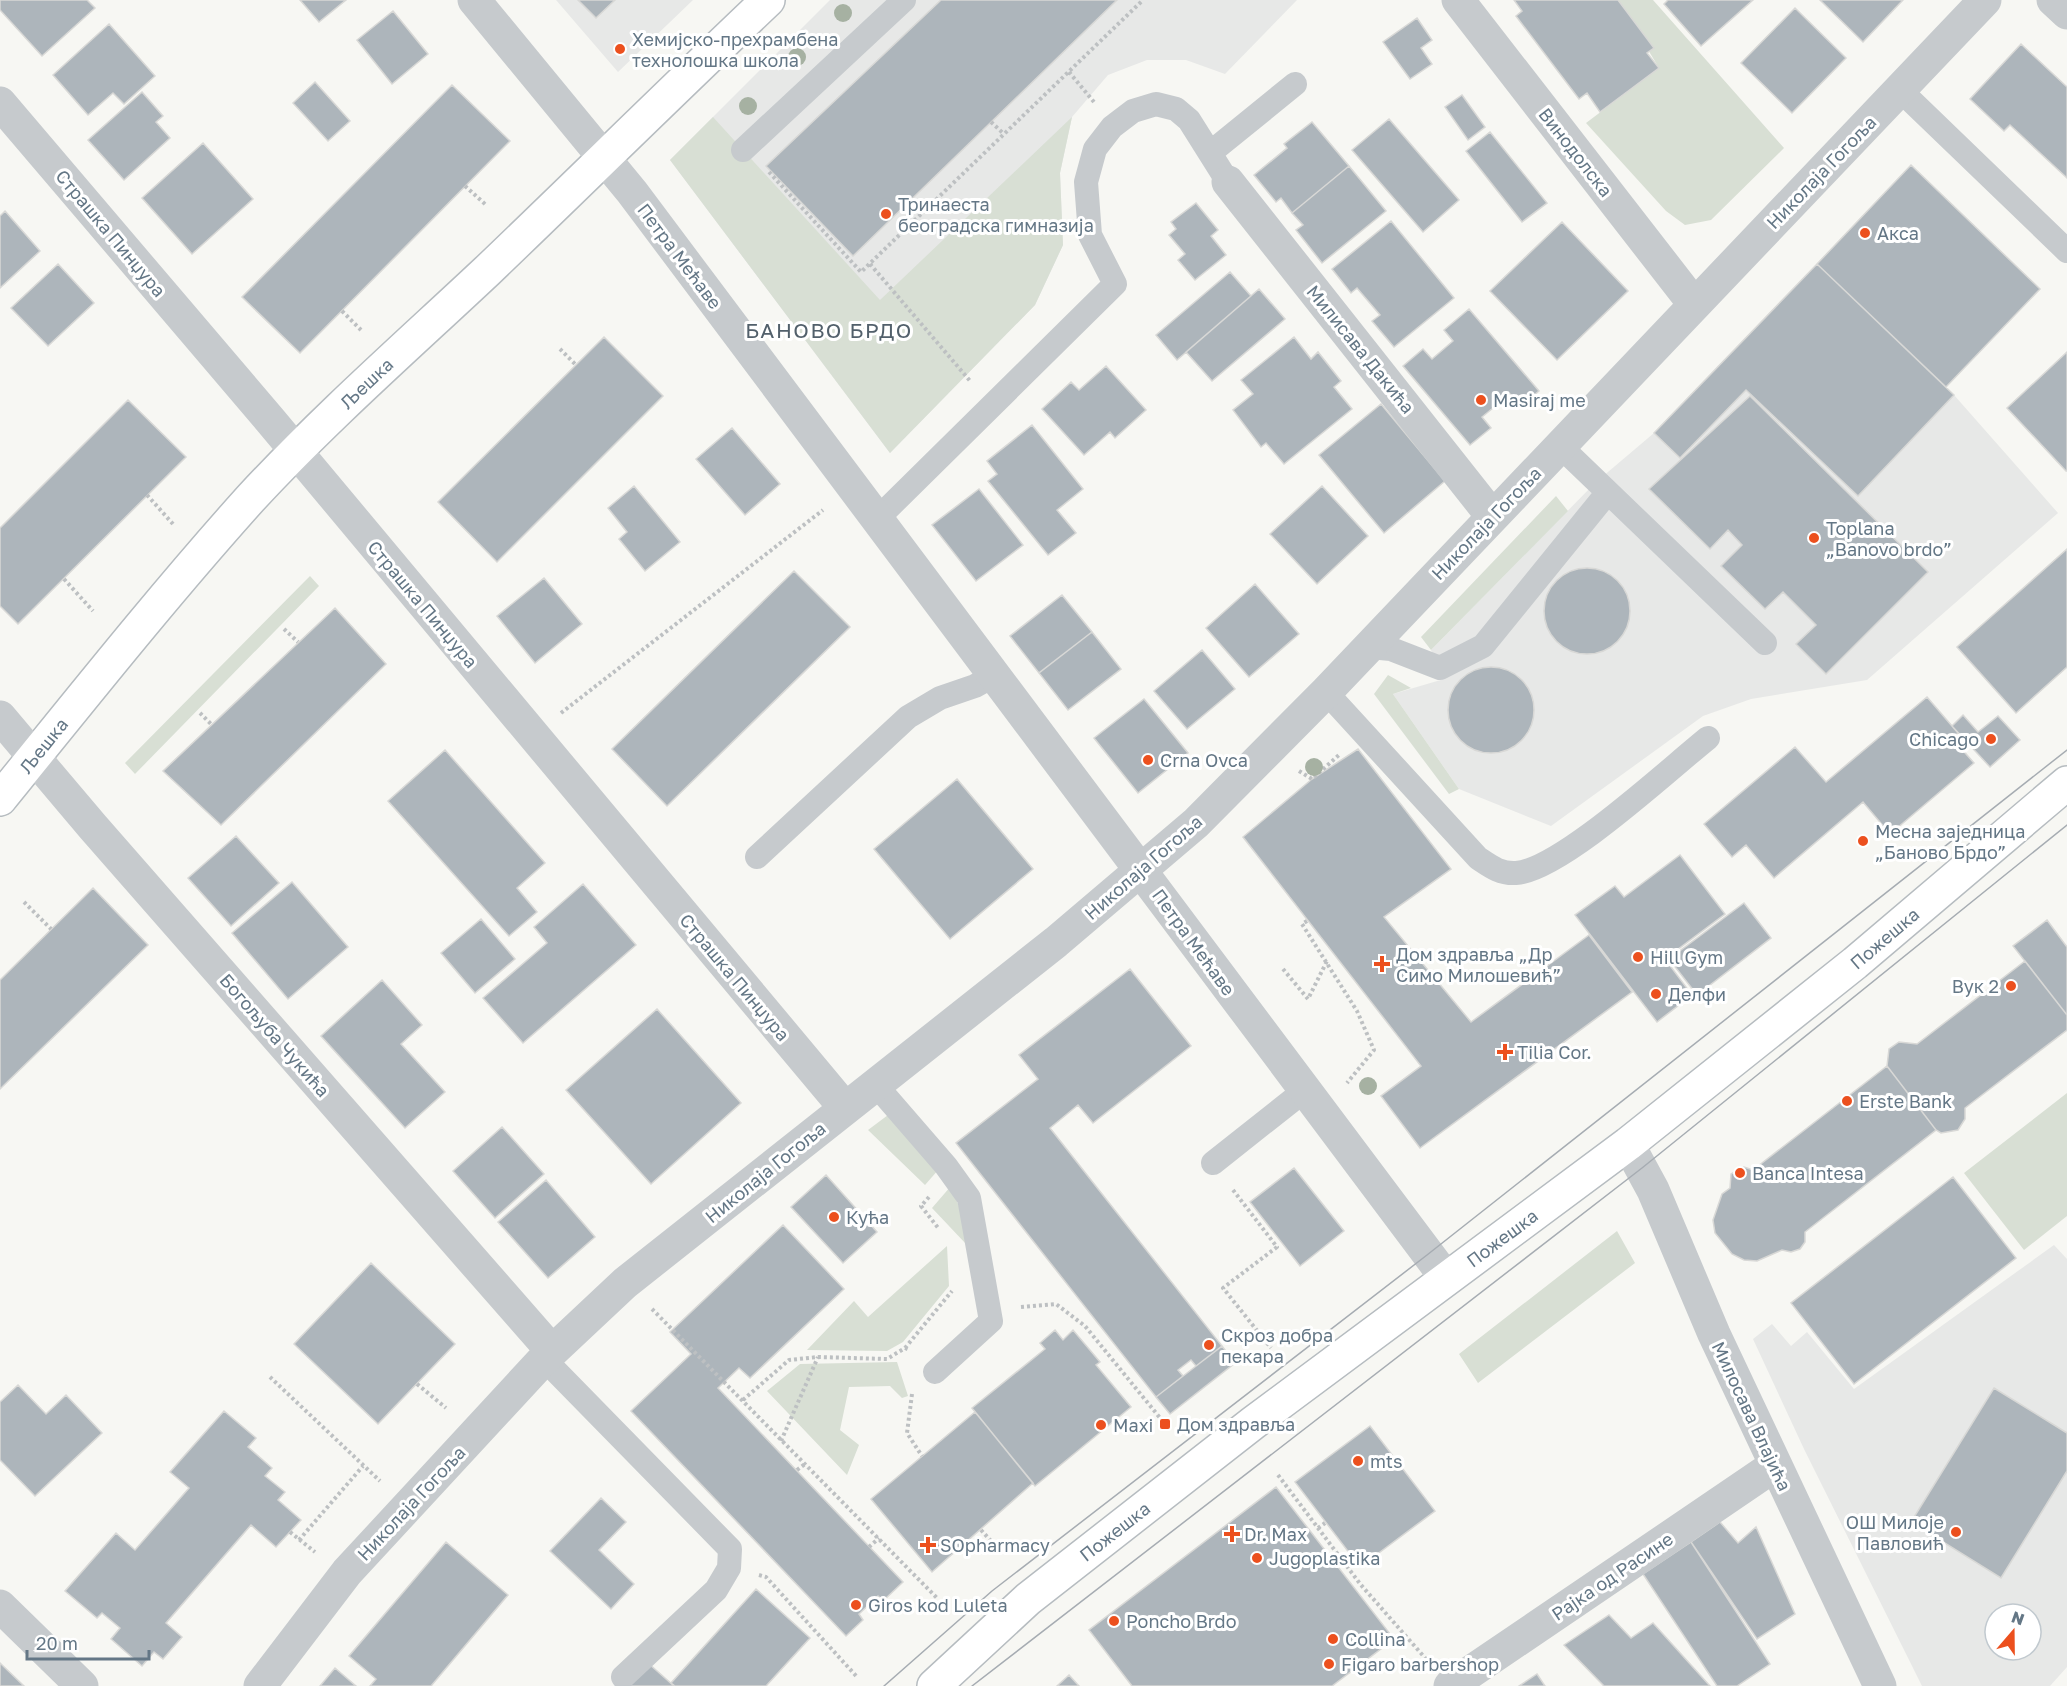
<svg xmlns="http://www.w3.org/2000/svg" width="2067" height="1686" font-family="'Golos Text',sans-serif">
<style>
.built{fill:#e7e8e7;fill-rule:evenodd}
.green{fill:#d8dfd4}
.building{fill:#adb5bb;stroke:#d8d8d6;stroke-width:1.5}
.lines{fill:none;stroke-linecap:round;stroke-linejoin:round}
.secondary-casing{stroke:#b6bcc0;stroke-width:36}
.path{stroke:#bdc0c2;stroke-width:4;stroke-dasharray:3 3;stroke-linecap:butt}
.lane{stroke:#c6cacd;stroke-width:24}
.street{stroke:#c6cacd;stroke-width:33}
.secondary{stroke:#fff;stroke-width:33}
.tram{stroke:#a6acb2;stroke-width:1.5}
.tree{fill:#a6b1a2}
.poi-dot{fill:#ec501e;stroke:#fff;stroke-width:2}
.labels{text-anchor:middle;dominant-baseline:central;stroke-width:6;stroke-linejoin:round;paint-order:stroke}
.poi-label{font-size:18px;fill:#647786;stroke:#fff;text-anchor:start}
.street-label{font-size:18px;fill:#647786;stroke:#fff}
.quarter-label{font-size:21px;letter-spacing:1.5px;fill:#52606b;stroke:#fff}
</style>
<rect width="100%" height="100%" fill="#f7f7f3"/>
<!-- built -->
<path class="built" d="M 556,0 L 693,0 L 618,72 Z
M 830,0 L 1297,0 L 1225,74 L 1186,60 L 1147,60 L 1108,75 L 1072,117 L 1060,173 L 1063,245 L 1035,305 L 890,453 L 670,160 Z
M 1817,264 L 1954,395 L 2058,513 L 1867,680 L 1751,699 L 1703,716 L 1551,826 L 1459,789 L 1393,694 L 1444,679 L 1431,650 L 1595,483 L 1654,433 Z
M 2054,1245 L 2067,1259 L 2067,1667 L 2050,1686 L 1922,1686 L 1804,1449 L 1753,1339 L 1772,1324 L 1791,1346 L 1807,1332 L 1854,1389 ZM 1995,1614 L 2031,1614 L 2031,1650 L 1995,1650 Z"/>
<!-- green -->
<path class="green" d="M 1618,0 L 1653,0 L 1784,148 L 1711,220 L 1685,225 L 1666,211 L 1586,123 L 1659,68 Z
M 713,117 L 880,300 L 1072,117 L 1060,173 L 1063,245 L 1035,305 L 890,453 L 670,160 Z
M 1556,496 L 1568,511 L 1431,650 L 1421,637 Z
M 310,576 L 319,586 L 135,774 L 125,763 Z
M 1388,675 L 1411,688 L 1393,694 L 1459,789 L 1449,794 L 1374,694 Z
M 2067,1093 L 2067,1216 L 2024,1250 L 1964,1173 Z
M 888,1115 L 939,1169 L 925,1185 L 868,1130 Z
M 951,1186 L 971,1237 L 966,1244 L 932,1208 Z
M 1617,1231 L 1635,1263 L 1478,1383 L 1459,1354 Z
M 947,1246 L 949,1286 L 903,1342 L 887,1351 L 807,1350 L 854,1301 L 868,1317 Z
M 897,1362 L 908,1396 L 902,1398 L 890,1386 L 849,1387 L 840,1430 L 859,1445 L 847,1475 L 767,1391 L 800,1364 Z"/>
<!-- building -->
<path class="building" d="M 0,0 L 87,0 L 95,8 L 42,56 L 0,10 Z
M 300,0 L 346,0 L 319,22 Z
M 578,0 L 615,0 L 596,18 Z
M 941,0 L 1117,0 L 853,256 L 766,166 Z
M 1514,0 L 1618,0 L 1654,48 L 1647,53 L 1659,68 L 1600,112 L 1587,93 L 1579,99 L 1516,16 L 1522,11 Z
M 1668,0 L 1753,0 L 1701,46 L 1664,4 Z
M 1820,0 L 1903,0 L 1863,42 Z
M 1795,8 L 1846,58 L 1792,113 L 1741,63 Z
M 393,11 L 428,54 L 392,84 L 357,40 Z
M 1417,18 L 1432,40 L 1421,48 L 1432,64 L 1410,79 L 1383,42 Z
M 109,24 L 155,76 L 124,104 L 113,93 L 88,115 L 53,75 Z
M 2021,44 L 2067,87 L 2067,178 L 2010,125 L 2004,131 L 1970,99 Z
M 315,82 L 350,121 L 328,141 L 293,103 Z
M 452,85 L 510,141 L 300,353 L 242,297 Z
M 142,92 L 163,116 L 156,122 L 170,138 L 124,180 L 88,140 Z
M 1462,95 L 1485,127 L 1468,140 L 1445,107 Z
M 1389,119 L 1459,200 L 1423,232 L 1352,150 Z
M 1312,122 L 1349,166 L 1292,213 L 1281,198 L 1276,202 L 1254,175 L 1287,148 L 1284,144 Z
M 1490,132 L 1547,203 L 1522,222 L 1466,151 Z
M 203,143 L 253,199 L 192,254 L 142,198 Z
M 1911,165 L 2040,289 L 1946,387 L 1817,264 Z
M 1349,166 L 1386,211 L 1322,263 L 1296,230 L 1303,225 L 1292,213 Z
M 1196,203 L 1218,230 L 1211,236 L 1226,255 L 1195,280 L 1178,260 L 1185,254 L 1169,235 L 1176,229 L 1171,222 Z
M 5,211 L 40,251 L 0,288 L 0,216 Z
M 1391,221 L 1454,298 L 1394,347 L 1372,321 L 1380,315 L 1357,288 L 1351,293 L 1332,269 Z
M 1562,222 L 1628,291 L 1557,360 L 1490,291 Z
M 58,264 L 94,303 L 48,346 L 11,308 Z
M 1817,264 L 1954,395 L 1858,496 L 1746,390 L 1680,458 L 1654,433 Z
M 1230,272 L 1251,296 L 1177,360 L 1156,335 Z
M 1259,289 L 1285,319 L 1212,381 L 1186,352 Z
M 1469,309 L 1539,391 L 1520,407 L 1510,394 L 1482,417 L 1491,428 L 1470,445 L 1403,366 L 1423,349 L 1432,359 L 1453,341 L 1444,330 Z
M 604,337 L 663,396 L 497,562 L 438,502 Z
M 1294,337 L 1311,359 L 1318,352 L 1341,381 L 1334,387 L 1352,409 L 1284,464 L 1266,443 L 1261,447 L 1233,410 L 1253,394 L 1241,380 Z
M 2067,352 L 2067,471 L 2066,471 L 2007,408 Z
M 1106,366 L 1146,410 L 1115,438 L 1110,432 L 1084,455 L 1042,409 L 1071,382 L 1079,390 Z
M 1750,396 L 1928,572 L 1826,674 L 1796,644 L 1816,625 L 1783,592 L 1765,609 L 1721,566 L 1742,545 L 1728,530 L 1710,549 L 1649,489 Z
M 128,400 L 186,457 L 18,624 L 0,606 L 0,528 Z
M 1381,404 L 1445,481 L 1384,533 L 1319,455 Z
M 1032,425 L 1083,489 L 1057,510 L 1076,533 L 1048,555 L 988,481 L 997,474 L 987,461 Z
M 732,428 L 780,484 L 745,515 L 696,459 Z
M 634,486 L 680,542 L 645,571 L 619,539 L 627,532 L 608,508 Z
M 1322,486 L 1368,536 L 1317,584 L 1270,534 Z
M 979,489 L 1023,545 L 976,581 L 932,525 Z
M 2067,549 L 2067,667 L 2016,713 L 1957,647 Z
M1544 611a43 43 0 1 1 86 0a43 43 0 1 1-86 0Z
M 794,571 L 850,627 L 667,806 L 612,749 Z
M 544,578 L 582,624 L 535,663 L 497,616 Z
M 1255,584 L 1299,634 L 1249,677 L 1206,628 Z
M 1062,595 L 1092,632 L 1039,673 L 1010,636 Z
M 335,608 L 386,664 L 221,825 L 163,771 Z
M 1092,632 L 1121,669 L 1068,710 L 1039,673 Z
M 1202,650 L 1235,689 L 1187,729 L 1154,691 Z
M1448 710a43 43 0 1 1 86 0a43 43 0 1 1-86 0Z
M 1927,697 L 1958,733 L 1952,738 L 1974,763 L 1890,834 L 1863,802 L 1774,878 L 1746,845 L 1732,857 L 1704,824 L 1795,747 L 1826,782 Z
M 1144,699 L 1188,753 L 1138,793 L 1094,738 Z
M 1963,715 L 1978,732 L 1998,716 L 2020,740 L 1990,767 L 1952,726 Z
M 1358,749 L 1451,869 L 1384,917 L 1471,1022 L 1589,935 L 1632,992 L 1420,1148 L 1381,1096 L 1421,1066 L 1243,837 L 1312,779 Z
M 445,750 L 545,863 L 517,888 L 537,912 L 509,936 L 388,801 Z
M 957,779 L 1033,869 L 950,939 L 874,849 Z
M 236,836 L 279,883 L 231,926 L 188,878 Z
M 1680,855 L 1725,914 L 1665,959 L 1692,995 L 1657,1022 L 1575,915 L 1615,886 L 1624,897 Z
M 292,882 L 348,947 L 288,999 L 232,933 Z
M 583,884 L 636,945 L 523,1043 L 483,998 L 547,943 L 534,927 Z
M 93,888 L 148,945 L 0,1089 L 0,980 Z
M 1744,903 L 1771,938 L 1697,995 L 1669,959 Z
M 481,919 L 515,959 L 475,993 L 441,953 Z
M 2047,920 L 2067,947 L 2067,1015 L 2013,946 Z
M 2025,961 L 2067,1015 L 2067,1030 L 1965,1108 L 1965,1119 L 1958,1130 L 1941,1133 L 1936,1130 L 1887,1066 L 1889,1049 L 1899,1042 L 1917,1044 Z
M 1130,969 L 1191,1046 L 1093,1123 L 1078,1105 L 1050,1128 L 1222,1346 L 1196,1366 L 1191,1360 L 1178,1370 L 1183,1376 L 1156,1397 L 956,1143 L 1038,1079 L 1019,1055 Z
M 382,980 L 422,1025 L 401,1044 L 445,1092 L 405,1128 L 321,1036 Z
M 657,1009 L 741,1103 L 651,1184 L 566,1090 Z
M 1887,1066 L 1936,1130 L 1805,1232 L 1805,1242 L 1800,1249 L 1791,1252 L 1782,1250 L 1757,1261 L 1744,1260 L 1732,1254 L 1715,1233 L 1713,1220 L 1722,1194 L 1730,1188 L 1731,1174 L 1744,1167 L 1753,1170 Z
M 502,1127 L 544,1174 L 495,1218 L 453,1171 Z
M 1294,1168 L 1344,1231 L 1300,1266 L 1250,1202 Z
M 826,1175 L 877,1232 L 843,1263 L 791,1207 Z
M 1953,1177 L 2016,1258 L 1854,1384 L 1791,1303 Z
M 546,1180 L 595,1237 L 548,1278 L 498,1222 Z
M 783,1225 L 844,1289 L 750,1378 L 739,1368 L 718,1388 L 903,1582 L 883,1601 L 878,1596 L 859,1614 L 863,1620 L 846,1636 L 631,1411 L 691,1354 L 670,1332 Z
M 371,1263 L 455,1344 L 378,1424 L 294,1344 Z
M 1055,1330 L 1063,1340 L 1073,1330 L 1100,1362 L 1096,1365 L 1131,1407 L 1035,1486 L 972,1408 L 1045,1349 L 1040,1343 Z
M 1222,1346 L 1235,1363 L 1170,1414 L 1156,1397 Z
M 18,1385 L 46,1414 L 66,1395 L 102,1433 L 35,1496 L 0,1460 L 0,1402 Z
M 1994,1388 L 2067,1433 L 2067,1471 L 2001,1578 L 1911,1522 Z
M 224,1411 L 256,1438 L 248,1447 L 272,1468 L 265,1476 L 285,1492 L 278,1500 L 301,1520 L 276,1547 L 251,1525 L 166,1623 L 182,1637 L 163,1659 L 154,1652 L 142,1666 L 111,1639 L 120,1628 L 102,1613 L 97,1618 L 65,1591 L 116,1533 L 135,1550 L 189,1488 L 170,1472 Z
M 975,1412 L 1033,1483 L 932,1572 L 871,1499 Z
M 1370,1426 L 1435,1511 L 1360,1567 L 1295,1482 Z
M 1276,1487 L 1394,1639 L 1332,1686 L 1132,1686 L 1089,1630 Z
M 601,1498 L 626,1522 L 599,1550 L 634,1584 L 611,1609 L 550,1551 Z
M 1720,1522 L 1738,1543 L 1756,1527 L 1795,1614 L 1757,1639 L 1691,1542 Z
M 446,1542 L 508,1595 L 431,1686 L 370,1686 L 376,1679 L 349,1656 Z
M 1691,1542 L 1770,1664 L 1737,1686 L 1717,1686 L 1643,1574 Z
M 756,1589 L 810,1638 L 766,1686 L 675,1686 L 671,1683 Z
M 1609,1615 L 1631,1638 L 1653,1623 L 1710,1686 L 1604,1686 L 1564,1645 Z
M 0,1663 L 24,1686 L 0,1686 Z
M 648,1663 L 674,1686 L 628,1686 Z
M 335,1668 L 356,1686 L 320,1686 Z
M 1537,1674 L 1545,1686 L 1519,1686 Z
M 1069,1675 L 1079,1686 L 1057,1686 Z"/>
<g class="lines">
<defs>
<g id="secondary">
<path id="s1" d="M 0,799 C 82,698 163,596 250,499 C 324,419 407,346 487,271 C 581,181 673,90 768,0"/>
<path id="s2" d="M 934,1686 L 1028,1599 L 1253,1423 L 1628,1144 L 1855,963 L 2067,783"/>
</g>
</defs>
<!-- secondary casing -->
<use href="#secondary" class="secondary-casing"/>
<!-- path -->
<path class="path" d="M 1069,72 L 1094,102
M 991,122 L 1004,134
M 769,172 L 861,272 L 1143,0
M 465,186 L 486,205
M 870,264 L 971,382
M 342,311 L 361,330
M 560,349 L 576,365
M 147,495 L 173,524
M 64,579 L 93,611
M 284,629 L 298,642
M 200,713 L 211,724
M 561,713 L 823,510
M 1299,771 L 1312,779 L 1340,754
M 24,902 L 51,929
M 1307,921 L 1302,924 L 1357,1011 L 1374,1050 L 1347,1083
M 1283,969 L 1308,999 L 1327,961
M 1233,1190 L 1277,1247 L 1223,1288 L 1271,1348
M 929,1197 L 921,1206 L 939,1229
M 1021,1307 L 1056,1304 L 1085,1326 L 1165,1424
M 652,1309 L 938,1599
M 905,1348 L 952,1291
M 270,1377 L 380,1481
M 417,1384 L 446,1408
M 912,1394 L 907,1433 L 922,1456
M 743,1400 L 789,1360 L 818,1357 L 887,1359 L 905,1348 L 910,1350
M 781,1441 L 818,1357
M 797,1470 L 805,1464
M 1278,1475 L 1361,1585 L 1426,1659
M 1318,1528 L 1325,1523
M 981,1530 L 999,1550
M 290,1532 L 315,1552
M 299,1540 L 363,1466
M 869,1547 L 879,1538
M 759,1575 L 766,1577 L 858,1678"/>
<!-- lane -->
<path class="lane" d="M 1900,90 L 2067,251
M 743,150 L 904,0
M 1210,153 L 1295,84
M 1560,446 L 1765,643
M 878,518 L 1115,284 L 1090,235 L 1086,182 L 1095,149 L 1112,127 L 1133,111 L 1156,104 L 1176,109 L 1189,120 L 1228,182
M 1369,647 L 1391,649 L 1440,668 L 1483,646 L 1608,492
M 1326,692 L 1478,858 C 1490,866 1500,874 1516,873 C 1561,870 1669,769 1708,738
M 757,857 L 908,717 L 940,698 L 975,686 L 993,676
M 875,1084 L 946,1166 L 969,1198 L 991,1321 L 935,1372
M 1213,1163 L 1304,1091
M 544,1359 L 730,1549 L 729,1568 L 716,1590 L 623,1677"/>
<!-- street -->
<path class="street" d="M 474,0 L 632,192 L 1446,1278
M 1458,0 L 1694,304
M 2053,0 L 2067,13
M 0,103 L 270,420 L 845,1108
M 1228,182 L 1492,516
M 0,717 L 93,827 L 552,1351
M 1628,1144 L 1653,1190 L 1714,1334 L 1880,1686
M 0,1606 L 82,1686
M 260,1686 L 347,1572 L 544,1359 L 625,1283 L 1056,942 L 1196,823 L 1326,692 L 1985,0
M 1450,1686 L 1774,1466"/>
<!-- secondary -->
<use href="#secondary" class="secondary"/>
<!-- tram -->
<path class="tram" d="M 884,1686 L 992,1591 L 1427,1255 L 2067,750
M 972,1686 L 1642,1168 L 2067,825"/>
</g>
<!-- trees -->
<g class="tree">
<circle cx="843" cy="13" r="9"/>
<circle cx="797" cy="57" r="9"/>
<circle cx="748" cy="106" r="9"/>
<circle cx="1314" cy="767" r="9"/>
<circle cx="1368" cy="1086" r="9"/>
</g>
<!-- markers -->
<g class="poi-dot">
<circle cx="620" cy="49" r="6"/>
<circle cx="886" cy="214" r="6"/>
<circle cx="1865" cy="233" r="6"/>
<circle cx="1481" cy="400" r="6"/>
<circle cx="1814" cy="538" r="6"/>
<circle cx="1991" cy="739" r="6"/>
<circle cx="1148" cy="760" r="6"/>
<circle cx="1863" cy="841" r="6"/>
<circle cx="1638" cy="957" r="6"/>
<path d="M1379 955h6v6h6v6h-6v6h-6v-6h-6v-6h6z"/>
<circle cx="2011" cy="986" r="6"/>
<circle cx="1656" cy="994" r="6"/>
<path d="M1502 1043h6v6h6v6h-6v6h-6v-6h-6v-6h6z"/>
<circle cx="1847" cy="1101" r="6"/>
<circle cx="1740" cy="1173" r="6"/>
<circle cx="834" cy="1217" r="6"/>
<circle cx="1209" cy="1345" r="6"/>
<rect x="1159" y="1418" width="12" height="12" rx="3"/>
<circle cx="1101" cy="1425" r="6"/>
<circle cx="1358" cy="1461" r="6"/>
<circle cx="1956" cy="1532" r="6"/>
<path d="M1229 1525h6v6h6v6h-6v6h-6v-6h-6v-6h6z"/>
<path d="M925 1536h6v6h6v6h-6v6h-6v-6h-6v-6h6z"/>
<circle cx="1257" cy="1558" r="6"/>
<circle cx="856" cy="1605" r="6"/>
<circle cx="1114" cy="1621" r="6"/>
<circle cx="1333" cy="1639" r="6"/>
<circle cx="1329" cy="1664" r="6"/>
</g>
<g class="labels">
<!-- poi labels -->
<g class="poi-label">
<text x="632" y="39">Хемијско-прехрамбена<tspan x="632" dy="21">технолошка школа</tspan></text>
<text x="898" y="204">Тринаеста<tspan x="898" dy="21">београдска гимназија</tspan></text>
<text x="1877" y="233">Акса</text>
<text x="1493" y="400">Masiraj me</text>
<text x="1826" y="528">Toplana<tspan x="1826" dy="21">„Banovo brdo”</tspan></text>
<text x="1979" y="739" text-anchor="end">Chicago</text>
<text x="1160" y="760">Crna Ovca</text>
<text x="1875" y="831">Месна заједница<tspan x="1875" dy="21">„Баново Брдо”</tspan></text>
<text x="1396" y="954">Дом здравља „Др<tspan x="1396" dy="21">Симо Милошевић”</tspan></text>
<text x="1650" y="957">Hill Gym</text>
<text x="1999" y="986" text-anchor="end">Вук 2</text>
<text x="1668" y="994">Делфи</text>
<text x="1517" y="1052">Tilia Cor.</text>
<text x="1859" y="1101">Erste Bank</text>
<text x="1752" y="1173">Banca Intesa</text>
<text x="846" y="1217">Кућа</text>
<text x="1221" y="1335">Скроз добра<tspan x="1221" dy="21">пекара</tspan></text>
<text x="1177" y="1424">Дом здравља</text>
<text x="1113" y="1425">Maxi</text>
<text x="1370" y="1461">mts</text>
<text x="1944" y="1522" text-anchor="end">ОШ Милоје<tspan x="1944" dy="21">Павловић</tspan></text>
<text x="1244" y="1534">Dr. Max</text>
<text x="940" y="1545">SOpharmacy</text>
<text x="1269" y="1558">Jugoplastika</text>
<text x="868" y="1605">Giros kod Luleta</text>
<text x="1126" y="1621">Poncho Brdo</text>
<text x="1345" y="1639">Collina</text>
<text x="1341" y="1664">Figaro barbershop</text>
</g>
<!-- street labels -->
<g class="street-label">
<text transform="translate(1576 152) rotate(52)">Винодолска</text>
<text transform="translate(1821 172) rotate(-46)">Николаја Гогоља</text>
<text transform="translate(111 233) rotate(50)">Страшка Пинџура</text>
<text transform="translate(680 256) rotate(53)">Петра Мећаве</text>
<text transform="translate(1361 349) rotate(51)">Милисава Дакића</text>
<text stroke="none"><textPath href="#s1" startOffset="555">Љешка</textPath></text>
<text transform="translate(1486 523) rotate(-46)">Николаја Гогоља</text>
<text transform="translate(423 604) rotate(50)">Страшка Пинџура</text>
<text stroke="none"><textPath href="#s1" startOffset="69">Љешка</textPath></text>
<text transform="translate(1143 867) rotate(-41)">Николаја Гогоља</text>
<text stroke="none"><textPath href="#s2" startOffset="1210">Пожешка</textPath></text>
<text transform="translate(1194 942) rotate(54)">Петра Мећаве</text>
<text transform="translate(735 977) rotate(50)">Страшка Пинџура</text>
<text transform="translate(275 1035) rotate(49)">Богољуба Чукића</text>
<text transform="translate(765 1172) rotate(-39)">Николаја Гогоља</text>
<text stroke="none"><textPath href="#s2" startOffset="724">Пожешка</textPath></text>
<text transform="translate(1752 1416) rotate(65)">Милосава Влајића</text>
<text transform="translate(411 1503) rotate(-47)">Николаја Гогоља</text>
<text stroke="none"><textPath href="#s2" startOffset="238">Пожешка</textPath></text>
<text transform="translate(1612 1576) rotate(-34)">Рајка од Расине</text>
</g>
<!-- quarter labels -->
<g class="quarter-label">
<text x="829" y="330">БАНОВО БРДО</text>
</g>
</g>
<!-- north arrow -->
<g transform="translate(2013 1632) rotate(20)"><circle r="28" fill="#ffffff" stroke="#c1c9cf" stroke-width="1.5"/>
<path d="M0-4.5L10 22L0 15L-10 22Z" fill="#ec501e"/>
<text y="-9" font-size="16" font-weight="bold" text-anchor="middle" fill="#647786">N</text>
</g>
<!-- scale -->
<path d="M27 1650v9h122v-9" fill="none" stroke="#647786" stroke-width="3"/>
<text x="36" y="1650" font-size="18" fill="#647786" stroke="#ffffff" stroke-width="4.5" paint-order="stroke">20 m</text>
</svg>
